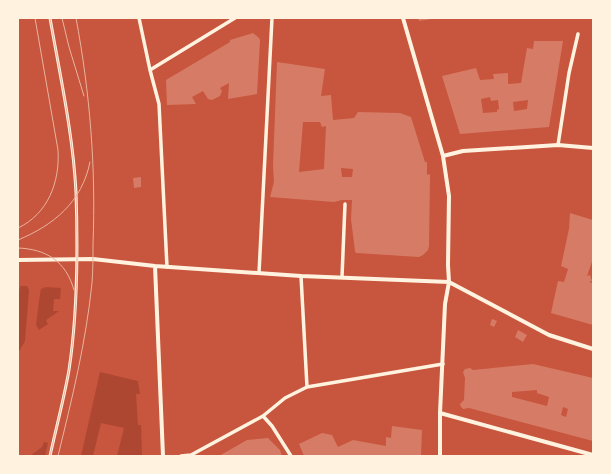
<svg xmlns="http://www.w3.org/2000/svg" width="611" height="474" font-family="'Public Sans',sans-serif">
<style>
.green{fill:#ae4732}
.building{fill:#d67c66;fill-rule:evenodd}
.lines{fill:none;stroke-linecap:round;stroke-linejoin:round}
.service{stroke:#fff3e0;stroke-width:3}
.pedestrian{stroke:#fff3e0;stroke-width:3.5}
.minor{stroke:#fff3e0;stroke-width:4}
.tram{stroke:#e9b49f;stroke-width:1}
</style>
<rect width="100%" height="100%" fill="#c8553d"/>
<!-- green -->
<path class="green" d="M 20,286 L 27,286 L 29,290 L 25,341 L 18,353 L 18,297 Z
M 46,287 L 61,288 L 60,299 L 54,299 L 53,311 L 59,311 L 46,320 L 48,324 L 39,330 L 36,325 L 40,294 L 41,289 Z
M 100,372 L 138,381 L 140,394 L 136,394 L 138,425 L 141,425 L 142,456 L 117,456 L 124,428 L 101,423 L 93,456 L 81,456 Z
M 44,442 L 48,443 L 45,456 L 30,456 L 42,447 Z"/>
<!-- building -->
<path class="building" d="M 418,18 L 432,18 L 432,19 L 419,21 Z
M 253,33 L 259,38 L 260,40 L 257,94 L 228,99 L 229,83 L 220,88 L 222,91 L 220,96 L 212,100 L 208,99 L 203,91 L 192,97 L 196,104 L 167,105 L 166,80 L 230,42 L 230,40 Z
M 534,41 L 563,41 L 549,127 L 460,134 L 442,76 L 476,68 L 480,80 L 494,79 L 493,74 L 508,73 L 508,84 L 521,83 L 527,48 L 533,49 ZM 490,97 L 491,101 L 498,100 L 499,109 L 497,110 L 497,112 L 483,113 L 481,99 ZM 528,100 L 527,109 L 514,111 L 513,102 Z
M 277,62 L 325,69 L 321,96 L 331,95 L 333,120 L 354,118 L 358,112 L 400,113 L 411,117 L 425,162 L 427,162 L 427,175 L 430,174 L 429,246 L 428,250 L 423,255 L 419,257 L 356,253 L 355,251 L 351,219 L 352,200 L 342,200 L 334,202 L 270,197 L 274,182 L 273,166 ZM 303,122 L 320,122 L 322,127 L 326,126 L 324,169 L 299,172 ZM 341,168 L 353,169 L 352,177 L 342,177 Z
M 141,177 L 141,187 L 134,188 L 133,178 Z
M 570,213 L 593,220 L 593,259 L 587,276 L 590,275 L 592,281 L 589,282 L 593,283 L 593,325 L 551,313 L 558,281 L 564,282 L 568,269 L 561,266 L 569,229 Z
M 492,319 L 497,321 L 494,327 L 490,325 Z
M 518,330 L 527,335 L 523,342 L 515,337 Z
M 533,364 L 593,378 L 593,441 L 469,408 L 463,409 L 461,407 L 460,404 L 464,400 L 465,378 L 463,372 L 465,369 L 470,368 L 473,370 ZM 537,390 L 537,393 L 549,397 L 547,406 L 512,397 L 512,392 ZM 563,407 L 568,409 L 566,417 L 561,415 Z
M 392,426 L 422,430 L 421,456 L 304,456 L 299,444 L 322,433 L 332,435 L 338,447 L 353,440 L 386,446 L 386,437 L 391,438 Z
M 268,438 L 280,450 L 282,456 L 219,456 L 247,440 Z"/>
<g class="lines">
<!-- service -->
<path class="service" d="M 50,18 C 60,75 73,134 76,192 C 78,251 78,311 69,370 C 64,399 56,428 50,456"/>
<!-- pedestrian -->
<path class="pedestrian" d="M 139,18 L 150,70 L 159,104 L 167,267
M 150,70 L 235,18
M 558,145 L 569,73 L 578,34
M 259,273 L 272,18
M 301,276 L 307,387
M 342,277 L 345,204
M 263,416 L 272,426 L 291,456
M 181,456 L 191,455 L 263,416 L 285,398 L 307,387 L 443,364"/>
<!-- minor -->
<path class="minor" d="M 403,18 L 443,156 L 449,196 L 448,265 L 449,282 L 445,304 L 440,413 L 440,456
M 443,156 L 463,151 L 558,145 L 593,148
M 18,260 L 93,259 L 155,266 L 301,276 L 449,282 L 549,335 L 593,349
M 155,266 L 163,456
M 440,413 L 593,455"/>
<!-- tram -->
<path class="tram" d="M 50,18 C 60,75 73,134 76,192 C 78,251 78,311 69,370 C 64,399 56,428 50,456
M 62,18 L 69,47 L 84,96
M 18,228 C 48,214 60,182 58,150 L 35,18
M 18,240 C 54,225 82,202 90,162
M 18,248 C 46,249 66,261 74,290
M 58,456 C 72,399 86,342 92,283 C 93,270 93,257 93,244 C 96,168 90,93 76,18"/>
</g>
<!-- border -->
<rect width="611" height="474" fill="none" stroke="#fff3e0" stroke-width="38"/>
</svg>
